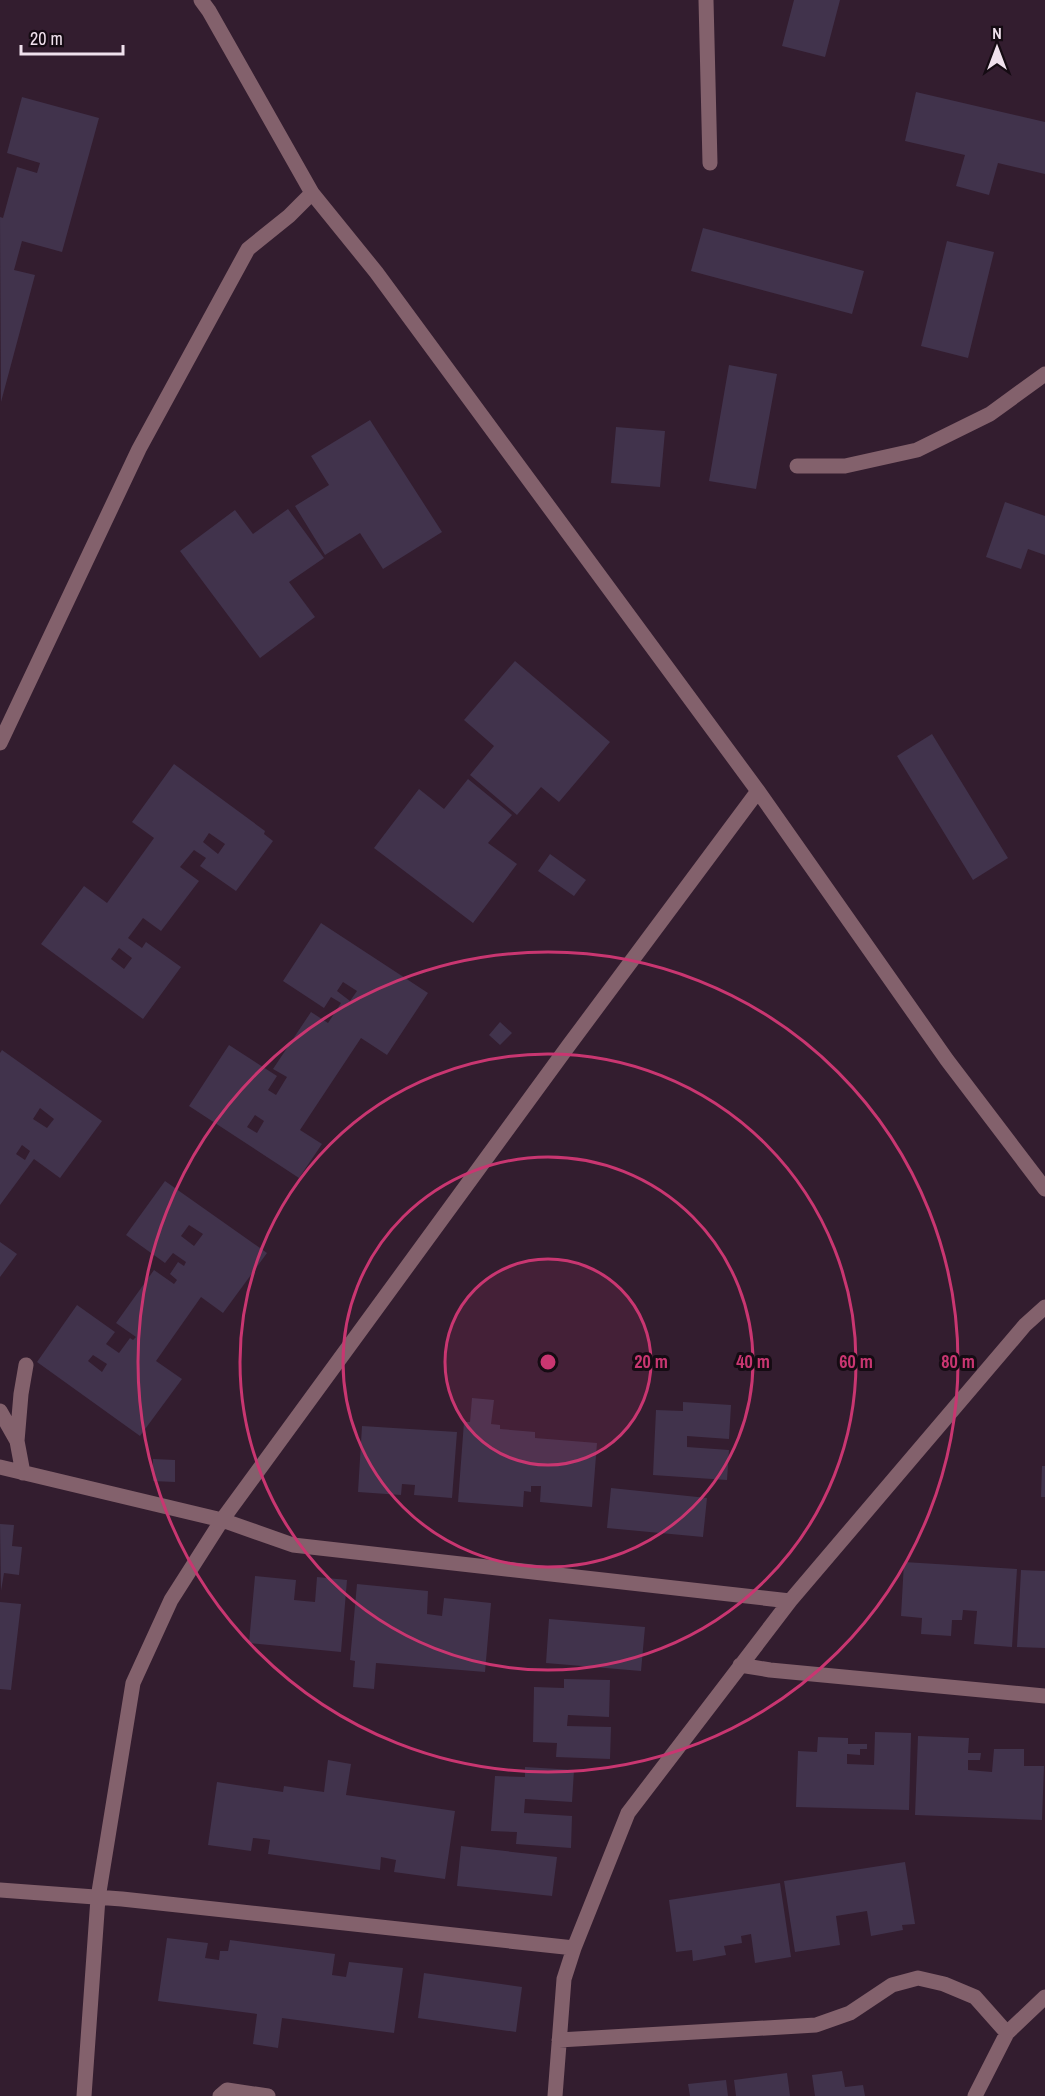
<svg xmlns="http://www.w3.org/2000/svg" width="1045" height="2096" font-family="'Archivo Narrow',sans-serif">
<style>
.building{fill:#41334c;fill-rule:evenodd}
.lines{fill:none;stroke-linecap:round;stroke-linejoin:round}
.minor{stroke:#83616c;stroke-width:15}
.ring{fill:none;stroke:#c93671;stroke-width:3}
.centre{fill:#c93671;stroke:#150b13;stroke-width:3}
.ring-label{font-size:18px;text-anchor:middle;font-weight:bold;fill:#c93671;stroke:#150b13;stroke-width:6;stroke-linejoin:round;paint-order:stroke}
</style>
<rect width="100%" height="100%" fill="#331d2f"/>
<!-- building -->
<path class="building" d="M 794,0 L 840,0 L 825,57 L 782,46 Z
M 916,92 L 1045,122 L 1045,174 L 998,163 L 989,195 L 956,186 L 965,155 L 905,141 Z
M 22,97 L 99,118 L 62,252 L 22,241 L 14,270 L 35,275 L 1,402 L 0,217 L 3,218 L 17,167 L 37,173 L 40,163 L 7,153 Z
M 703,228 L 864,271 L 852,314 L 691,271 Z
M 947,241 L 994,252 L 968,358 L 921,346 Z
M 729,365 L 777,374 L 756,489 L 709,481 Z
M 370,420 L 442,532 L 383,569 L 360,533 L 325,555 L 295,506 L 329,485 L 311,456 Z
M 616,427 L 665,431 L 660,487 L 611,483 Z
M 1005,502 L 1045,516 L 1045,555 L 1028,549 L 1021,569 L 986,557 Z
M 288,509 L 324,558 L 289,582 L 315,617 L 260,658 L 180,551 L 235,510 L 253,534 Z
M 515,661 L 610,742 L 559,802 L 541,787 L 517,815 L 470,775 L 494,746 L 464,720 Z
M 932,734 L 1008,858 L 973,880 L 897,756 Z
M 174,764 L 265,831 L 264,834 L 273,841 L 236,891 L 200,866 L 206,858 L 194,850 L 180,867 L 199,881 L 161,931 L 143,918 L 128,938 L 142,948 L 146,942 L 181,967 L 143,1019 L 41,944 L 84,886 L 107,903 L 154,838 L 132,822 ZM 209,833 L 225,844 L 218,854 L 203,842 ZM 119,948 L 132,958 L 124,969 L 111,959 Z
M 468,779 L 512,815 L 488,843 L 517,864 L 473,923 L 374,848 L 419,789 L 444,809 Z
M 550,854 L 586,880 L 574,896 L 538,871 Z
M 321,923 L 428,993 L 387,1055 L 361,1038 L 300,1130 L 322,1144 L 299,1178 L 189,1106 L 229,1045 L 277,1076 L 268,1090 L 276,1095 L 287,1077 L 273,1069 L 311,1012 L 328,1023 L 341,1003 L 331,997 L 324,1008 L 283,981 ZM 343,982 L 357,991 L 350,1001 L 337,991 ZM 255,1115 L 264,1121 L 257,1133 L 247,1127 Z
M 500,1022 L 512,1033 L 500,1045 L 489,1035 Z
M 2,1050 L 102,1121 L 60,1178 L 34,1159 L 0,1205 L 0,1053 ZM 40,1108 L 54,1119 L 47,1128 L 33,1119 ZM 22,1145 L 30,1151 L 25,1160 L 16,1154 Z
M 165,1181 L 267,1253 L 223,1313 L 201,1297 L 156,1361 L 182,1379 L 140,1436 L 37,1362 L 77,1305 L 115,1332 L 106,1344 L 119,1353 L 130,1338 L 133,1340 L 136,1337 L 116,1323 L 154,1270 L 174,1284 L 177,1280 L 170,1274 L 178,1262 L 184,1266 L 186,1262 L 173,1253 L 165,1263 L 126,1235 ZM 189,1225 L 203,1234 L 194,1246 L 181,1236 ZM 93,1355 L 107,1364 L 102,1372 L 88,1361 Z
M 0,1242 L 17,1254 L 0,1277 Z
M 472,1398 L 494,1400 L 491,1424 L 500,1425 L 500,1429 L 535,1432 L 535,1438 L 597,1443 L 592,1507 L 540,1502 L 541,1486 L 531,1486 L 531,1492 L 524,1491 L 523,1507 L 458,1502 L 464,1422 L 470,1422 Z
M 683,1402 L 731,1405 L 729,1439 L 687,1436 L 687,1447 L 729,1450 L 727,1480 L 653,1475 L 656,1410 L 683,1411 Z
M 362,1426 L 457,1432 L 452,1498 L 414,1495 L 415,1485 L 402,1484 L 401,1495 L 358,1492 Z
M 153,1459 L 175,1460 L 175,1482 L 153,1481 Z
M 1042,1466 L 1045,1466 L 1045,1497 L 1041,1497 Z
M 611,1488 L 707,1498 L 703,1537 L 607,1528 Z
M 0,1524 L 14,1525 L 12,1546 L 22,1547 L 19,1575 L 4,1573 L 1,1591 Z
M 904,1562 L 1017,1569 L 1012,1647 L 974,1644 L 977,1611 L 963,1610 L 962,1620 L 952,1620 L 951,1636 L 921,1634 L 922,1618 L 901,1616 Z
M 1021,1570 L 1045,1571 L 1045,1648 L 1017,1647 Z
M 255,1576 L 296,1580 L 294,1600 L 315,1602 L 317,1577 L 347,1580 L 341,1652 L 249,1643 Z
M 357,1584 L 428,1591 L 427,1614 L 442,1616 L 444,1598 L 491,1603 L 485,1672 L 376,1663 L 374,1689 L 353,1687 L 355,1661 L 350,1660 Z
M 0,1602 L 21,1604 L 11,1690 L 0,1689 Z
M 549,1619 L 645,1627 L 641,1671 L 546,1663 Z
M 564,1679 L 610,1680 L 609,1717 L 568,1715 L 567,1726 L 611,1727 L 610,1759 L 556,1757 L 557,1743 L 533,1742 L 534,1687 L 564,1688 Z
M 875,1732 L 911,1733 L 909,1810 L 796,1807 L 798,1751 L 817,1752 L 818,1737 L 848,1738 L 848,1744 L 867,1744 L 867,1749 L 860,1749 L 860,1755 L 847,1754 L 847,1764 L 874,1765 Z
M 918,1736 L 969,1738 L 968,1753 L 981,1753 L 980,1760 L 968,1760 L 968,1770 L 992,1772 L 994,1749 L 1024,1749 L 1024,1766 L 1044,1766 L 1042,1820 L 915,1815 Z
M 328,1760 L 351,1764 L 346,1795 L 455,1811 L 445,1879 L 394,1872 L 396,1860 L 381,1857 L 380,1870 L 268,1854 L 270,1840 L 253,1838 L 251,1851 L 208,1845 L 217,1782 L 283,1792 L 284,1786 L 324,1792 Z
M 525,1767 L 574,1770 L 572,1802 L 525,1799 L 524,1813 L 572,1816 L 571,1848 L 516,1844 L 517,1832 L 491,1831 L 495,1776 L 525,1777 Z
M 461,1846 L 557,1857 L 552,1896 L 457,1886 Z
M 905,1862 L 915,1924 L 902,1925 L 903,1930 L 871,1936 L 867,1911 L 836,1916 L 840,1945 L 795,1952 L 784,1881 Z
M 780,1883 L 791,1957 L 755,1963 L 751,1934 L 741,1936 L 742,1943 L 724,1946 L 726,1955 L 693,1961 L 692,1950 L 676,1952 L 669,1900 Z
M 167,1938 L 208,1943 L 205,1958 L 219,1960 L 220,1951 L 228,1951 L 230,1940 L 335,1954 L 332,1975 L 346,1977 L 349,1962 L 403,1968 L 394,2033 L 282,2018 L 278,2048 L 253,2044 L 257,2014 L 158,2001 Z
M 424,1973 L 522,1987 L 516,2032 L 418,2018 Z
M 842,2071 L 845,2087 L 863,2085 L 865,2096 L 815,2096 L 812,2075 Z
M 787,2073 L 790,2096 L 736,2096 L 734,2080 Z
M 726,2080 L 728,2096 L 690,2096 L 688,2084 Z"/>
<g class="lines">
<!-- minor -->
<path class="minor" d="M 201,0 L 209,11 L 312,193
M 706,0 L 710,163
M 797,466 L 845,466 L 917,450 L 990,414 L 1045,374
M 0,743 L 139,449 L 248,249 L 289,216 L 312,193 L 376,272 L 758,791 L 947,1060 L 1045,1189
M 0,1411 L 17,1441 L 23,1473
M 17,1441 L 21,1394 L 26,1365
M 0,1467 L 222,1520 L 293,1545 L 790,1601
M 740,1665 L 770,1670 L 1045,1696
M 0,1890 L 122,1899 L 574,1948
M 559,2040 L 816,2025 L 850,2013 L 892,1985 L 918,1978 L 944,1984 L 975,1997 L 1007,2033
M 84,2096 L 98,1898 L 133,1683 L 171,1600 L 222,1520 L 569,1045 L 758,791
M 220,2096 L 227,2090 L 268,2096
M 555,2096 L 564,1979 L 574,1948 L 628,1813 L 790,1601 L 1025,1325 L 1045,1307
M 975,2096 L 1007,2033 L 1045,1997"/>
</g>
<!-- distance rings -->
<circle cx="548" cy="1362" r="103" fill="#c93671" fill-opacity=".12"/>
<g class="ring">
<circle cx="548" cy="1362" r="103"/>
<circle cx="548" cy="1362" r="205"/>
<circle cx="548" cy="1362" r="308"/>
<circle cx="548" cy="1362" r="410"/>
</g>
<circle cx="548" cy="1362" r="9" class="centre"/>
<g class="ring-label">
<text x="651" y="1368">20 m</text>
<text x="753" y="1368">40 m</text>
<text x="856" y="1368">60 m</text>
<text x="958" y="1368">80 m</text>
</g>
<!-- north arrow -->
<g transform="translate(997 48)" stroke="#150b13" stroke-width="4.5" paint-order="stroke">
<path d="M0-4.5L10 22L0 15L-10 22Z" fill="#f0e1ed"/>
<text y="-9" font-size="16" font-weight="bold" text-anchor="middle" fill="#f0e1ed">N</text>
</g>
<!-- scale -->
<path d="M21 45v9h102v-9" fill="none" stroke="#f0e1ed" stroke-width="3"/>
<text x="30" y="45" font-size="18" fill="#f0e1ed" stroke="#150b13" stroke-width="4.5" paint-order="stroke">20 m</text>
</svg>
